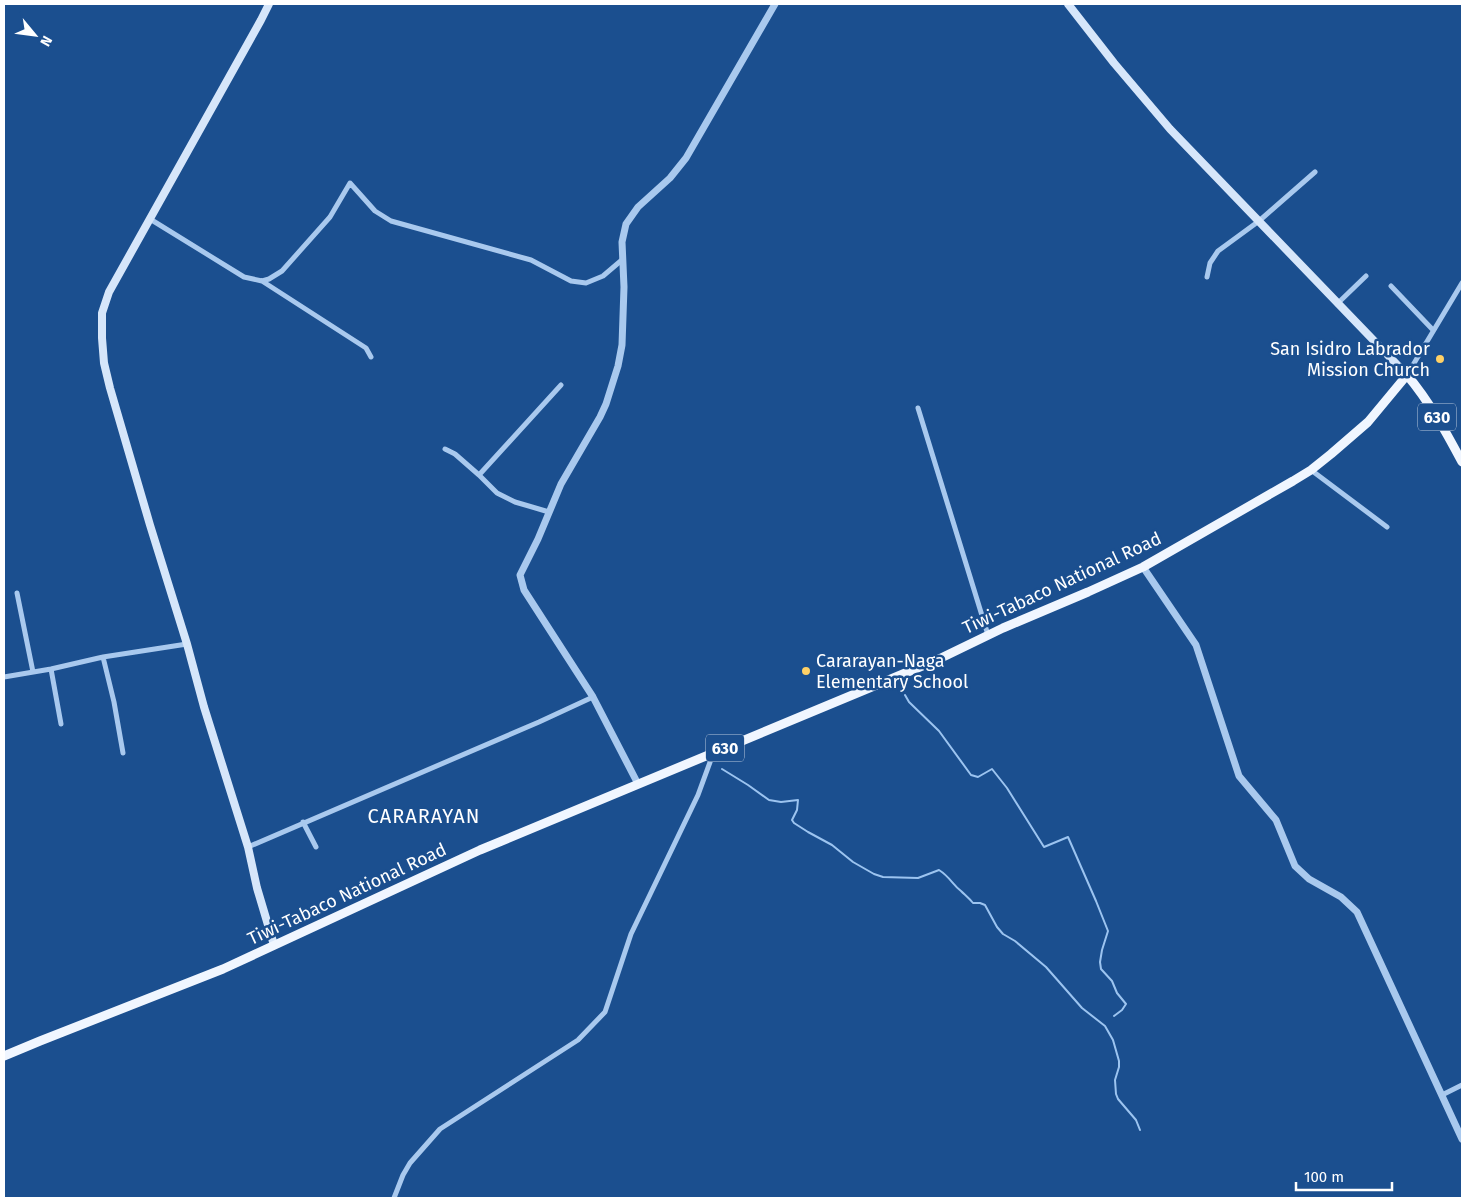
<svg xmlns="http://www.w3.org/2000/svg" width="1466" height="1202" font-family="'Fira Sans',sans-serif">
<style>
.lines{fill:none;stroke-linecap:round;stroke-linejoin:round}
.stream{stroke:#9cc4f0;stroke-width:2}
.minor{stroke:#a9c9ee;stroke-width:5}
.tertiary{stroke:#a9c9ee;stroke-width:7}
.secondary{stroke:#d6e6fa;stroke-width:8}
.primary{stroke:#f0f6ff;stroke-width:9}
.poi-dot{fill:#ffd166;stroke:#1b4f8f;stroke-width:2}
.labels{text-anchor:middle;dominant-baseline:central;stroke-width:5;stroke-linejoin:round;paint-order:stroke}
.shield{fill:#1b4f8f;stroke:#bbcadd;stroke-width:1}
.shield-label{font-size:16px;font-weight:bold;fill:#fff}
.poi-label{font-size:18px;fill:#fff;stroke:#1b4f8f;text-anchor:end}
.street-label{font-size:18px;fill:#fff;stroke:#1b4f8f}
.quarter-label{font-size:20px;letter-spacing:1px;fill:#fff;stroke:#1b4f8f}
</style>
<rect width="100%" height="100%" fill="#1b4f8f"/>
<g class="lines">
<!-- stream -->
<path class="stream" d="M 905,695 L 909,702 L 939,731 L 971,775 L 978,777 L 992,769 L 1007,788 L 1044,847 L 1068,837 L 1096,901 L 1108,931 L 1102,950 L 1100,962 L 1101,969 L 1112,981 L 1117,993 L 1126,1004 L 1122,1010 L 1114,1016
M 722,769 L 748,785 L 769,800 L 781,802 L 798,800 L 797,810 L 792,820 L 794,823 L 808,832 L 832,845 L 853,862 L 874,874 L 883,877 L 918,878 L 939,870 C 950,877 952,884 961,891 C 965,895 969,898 973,903 L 980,903 L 985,905 L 997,927 L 1003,934 L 1015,941 L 1046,967 L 1082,1008 L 1105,1026 L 1113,1040 L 1119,1061 L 1119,1067 L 1115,1080 L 1116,1094 L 1118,1099 L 1136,1120 L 1140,1130"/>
<!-- minor -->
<path class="minor" d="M 150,219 L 244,277 L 262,281 L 269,279 L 282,271 L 330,217 L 350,183 L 375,211 L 391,221 L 531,260 L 571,281 L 586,283 L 603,276 L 623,259
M 1207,277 L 1210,263 L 1218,251 L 1259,221 L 1315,172
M 262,281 L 366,348 L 371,357
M 1391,286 L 1433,330
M 1337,304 L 1366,276
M 1407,375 L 1462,283
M 918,408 L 988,635
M 445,449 L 455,454 L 479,475
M 1311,470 L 1387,527
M 549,512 L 515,502 L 497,493 L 479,475 L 561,385
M 17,593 L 33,672
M 103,657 L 114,702 L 123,753
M 51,669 L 61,724
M 4,677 L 51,669 L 103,657 L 187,644
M 303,822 L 316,847
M 248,847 L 539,722 L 593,697
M 1442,1095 L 1462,1085
M 394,1198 L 403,1175 L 410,1163 L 440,1129 L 578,1040 L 605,1012 L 631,934 L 698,795 L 713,754"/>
<!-- tertiary -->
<path class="tertiary" d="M 1143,567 L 1196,645 L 1239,776 L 1276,820 L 1295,866 L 1309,879 L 1341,897 L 1357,912 L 1462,1139
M 638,784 L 593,697 L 524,590 L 520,575 L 538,539 L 561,484 L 600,417 L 606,404 L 618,366 L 622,345 L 624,287 L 622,242 L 626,224 L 638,207 L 670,178 L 686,158 L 775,4"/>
<!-- secondary -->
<path class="secondary" d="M 269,4 L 261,20 L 109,292 L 102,313 L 102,338 L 104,363 L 110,388 L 150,525 L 187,644 L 204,707 L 248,847 L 257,888 L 274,945
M 1068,4 L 1114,63 L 1170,129 L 1407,375"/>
<!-- primary -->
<path class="primary" d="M 4,1056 L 40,1041 L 223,969 L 480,850 L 939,659 L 1003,628 L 1088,592 L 1143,567 L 1293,481 L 1311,470 L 1331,454 L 1368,422 L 1407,375 C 1429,401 1446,432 1462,462"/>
</g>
<!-- markers -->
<g class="poi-dot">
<circle cx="1440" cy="359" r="5"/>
<circle cx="806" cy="671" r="5"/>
</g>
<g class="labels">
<!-- shield labels -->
<g class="shield">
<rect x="1418" y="403.5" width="38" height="27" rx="4"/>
<rect x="706" y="734.5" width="38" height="27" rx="4"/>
</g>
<g class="shield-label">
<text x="1437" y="417">630</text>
<text x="725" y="748">630</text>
</g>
<!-- poi labels -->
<g class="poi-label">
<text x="1430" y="349">San Isidro Labrador<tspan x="1430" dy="21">Mission Church</tspan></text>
<text x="816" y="661" text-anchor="start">Cararayan-Naga<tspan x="816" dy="21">Elementary School</tspan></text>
</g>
<!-- street labels -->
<g class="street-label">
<text transform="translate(1062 583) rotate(-25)">Tiwi-Tabaco National Road</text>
<text transform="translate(347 894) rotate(-25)">Tiwi-Tabaco National Road</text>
</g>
<!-- quarter labels -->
<g class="quarter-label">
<text x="424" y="816">CARARAYAN</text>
</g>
</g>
<!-- border -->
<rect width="1466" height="1202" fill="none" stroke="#ffffff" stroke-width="10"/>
<!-- north arrow -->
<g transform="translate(35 35) rotate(119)" stroke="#1b4f8f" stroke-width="4" paint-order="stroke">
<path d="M0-4L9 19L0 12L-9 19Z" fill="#ffffff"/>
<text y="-8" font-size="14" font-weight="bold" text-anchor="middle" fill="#ffffff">N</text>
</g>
<!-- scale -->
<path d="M1296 1182v8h96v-8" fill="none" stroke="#ffffff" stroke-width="2.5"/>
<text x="1304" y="1182" font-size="15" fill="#ffffff" stroke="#1b4f8f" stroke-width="4" paint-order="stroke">100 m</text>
</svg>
